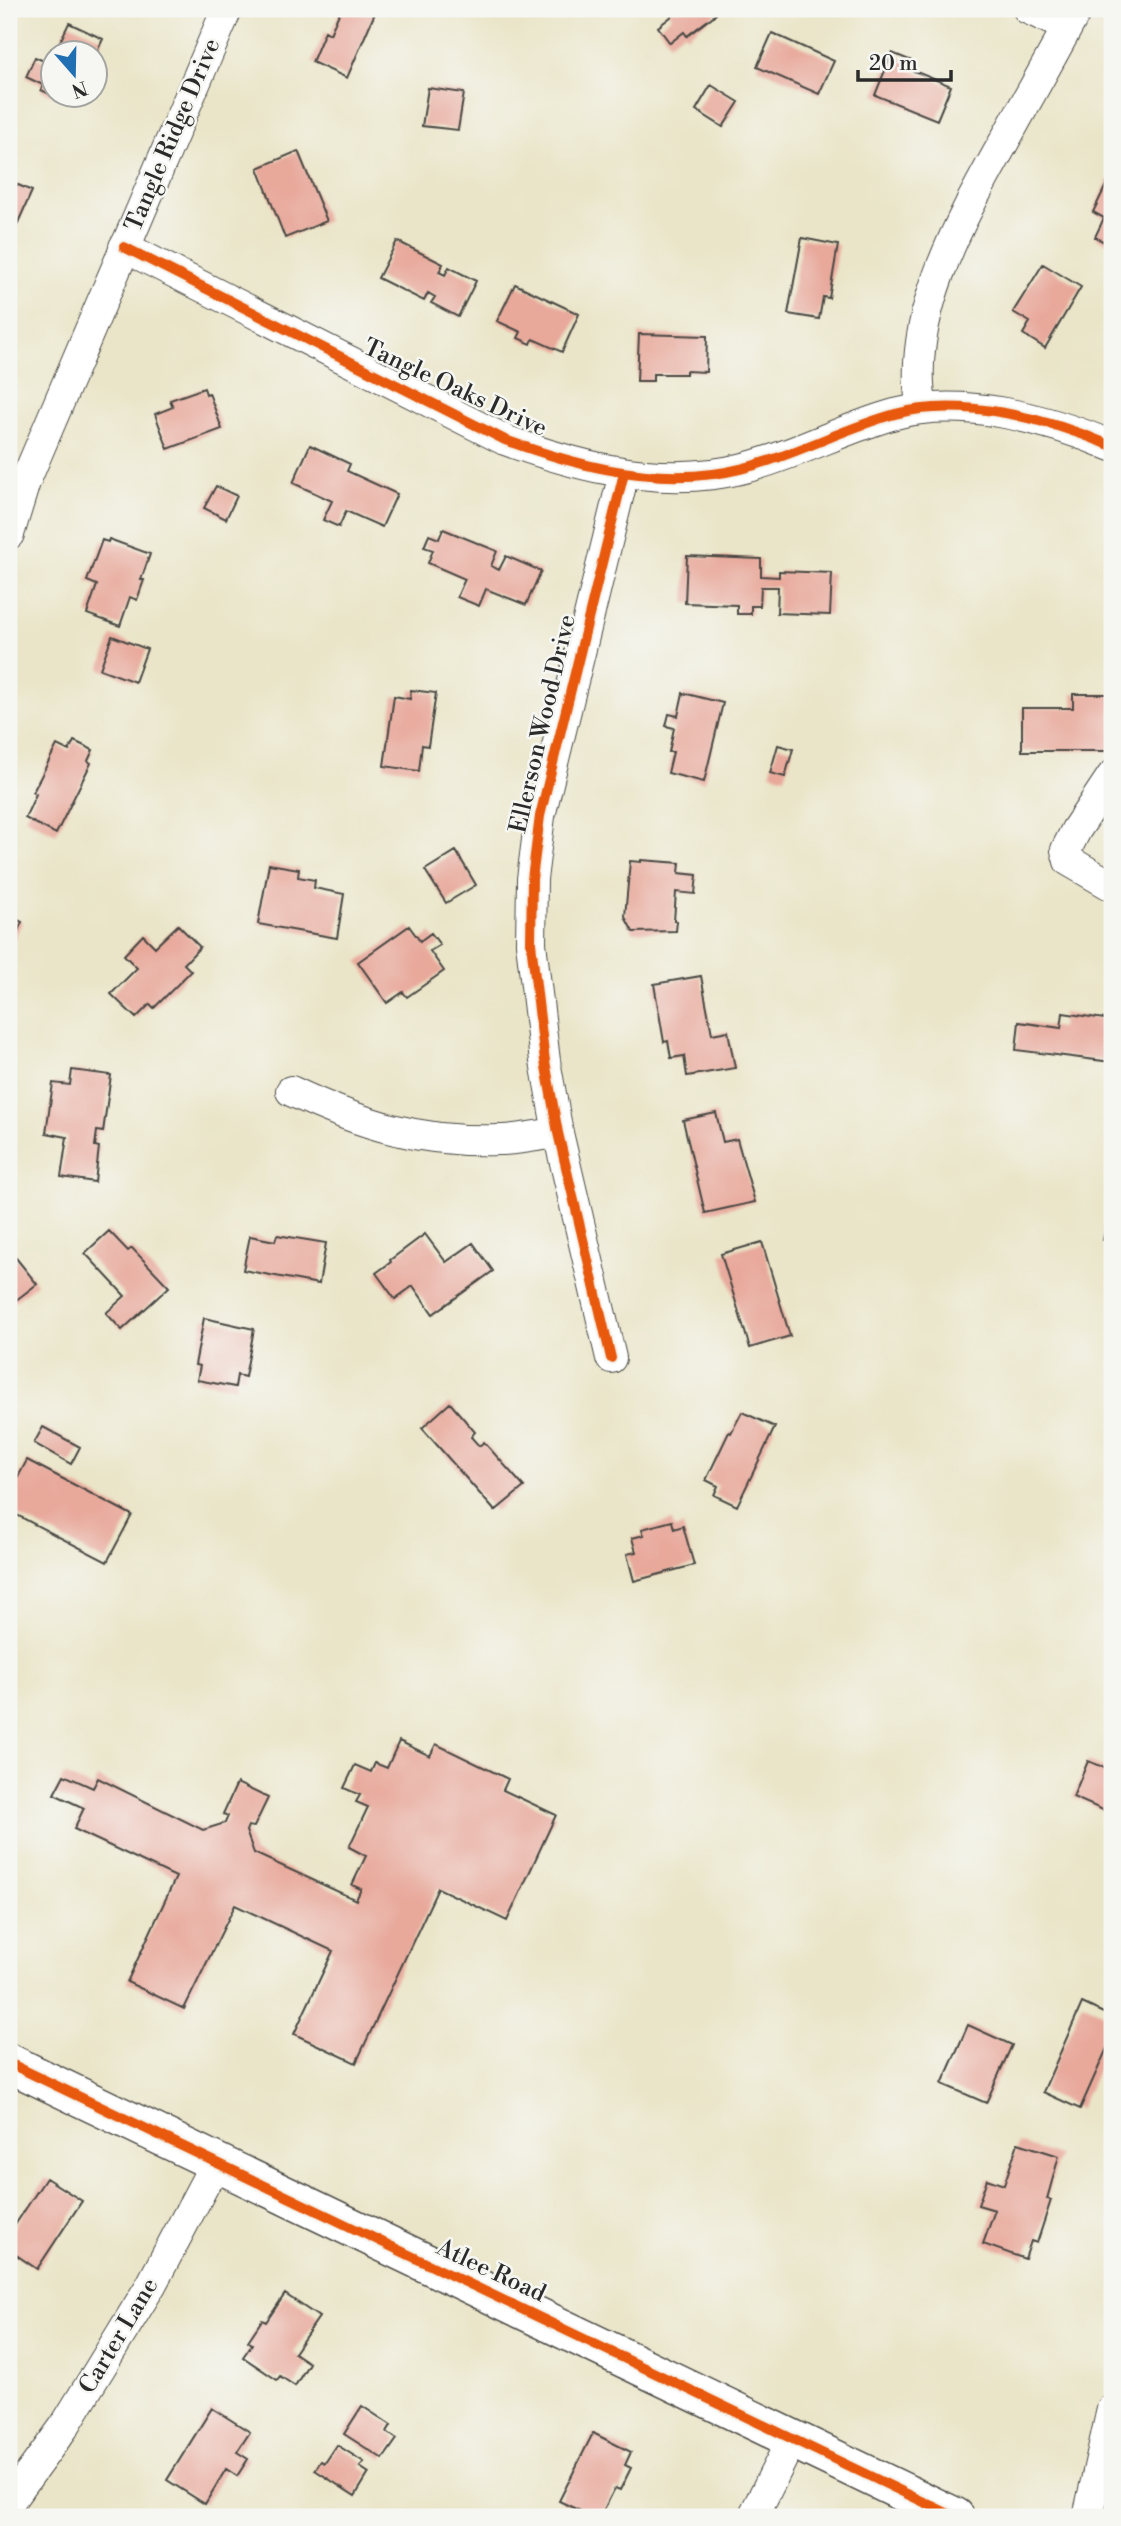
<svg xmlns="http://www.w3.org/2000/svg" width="1121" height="2526" font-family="'Libre Bodoni',serif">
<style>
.building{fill:#e8a99b}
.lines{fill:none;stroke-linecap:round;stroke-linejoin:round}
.street-casing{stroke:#484743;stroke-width:32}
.secondary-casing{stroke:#484743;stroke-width:41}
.street{stroke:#fff;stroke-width:30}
.secondary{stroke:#fff;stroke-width:38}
.cycleway-casing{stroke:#f6f6f2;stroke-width:15}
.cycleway{stroke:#e8590c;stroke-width:10}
.labels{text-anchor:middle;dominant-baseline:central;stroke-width:5;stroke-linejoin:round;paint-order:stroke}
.street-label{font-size:24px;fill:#2b2b2b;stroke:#f6f6f2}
</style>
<rect width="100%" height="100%" fill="#f6f6f2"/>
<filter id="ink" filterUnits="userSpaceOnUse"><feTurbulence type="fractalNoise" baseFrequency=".0143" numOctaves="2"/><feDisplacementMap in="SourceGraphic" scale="14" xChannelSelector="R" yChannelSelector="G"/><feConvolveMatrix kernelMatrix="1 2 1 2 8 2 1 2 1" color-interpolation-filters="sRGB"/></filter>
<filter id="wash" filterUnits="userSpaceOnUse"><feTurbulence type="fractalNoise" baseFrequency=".00686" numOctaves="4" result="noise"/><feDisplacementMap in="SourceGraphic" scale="28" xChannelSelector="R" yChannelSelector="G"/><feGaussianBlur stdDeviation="1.57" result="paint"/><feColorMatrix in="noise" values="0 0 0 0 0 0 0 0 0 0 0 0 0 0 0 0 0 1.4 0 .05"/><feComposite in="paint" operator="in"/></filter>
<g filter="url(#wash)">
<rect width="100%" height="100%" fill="#eae5c8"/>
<g id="blocks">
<!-- building -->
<path class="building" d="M 341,9 L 365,9 L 375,13 L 347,78 L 312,62 L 325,31 L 330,34 Z
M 667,9 L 713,9 L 716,14 L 687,36 L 684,32 L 670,43 L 658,27 L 672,16 Z
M 69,23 L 103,39 L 94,58 L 94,52 L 55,52 Z
M 772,33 L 834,61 L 819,94 L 757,67 Z
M 892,53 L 912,61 L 909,69 L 951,86 L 937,120 L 875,95 Z
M 35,57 L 50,64 L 52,59 L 52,95 L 41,90 L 43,85 L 26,77 Z
M 711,85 L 739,102 L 723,127 L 696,110 Z
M 428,88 L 464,93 L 458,130 L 422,126 Z
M 53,94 L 80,94 L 76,103 Z
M 298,151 L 327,221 L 285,238 L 258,168 Z
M 1112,173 L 1112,246 L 1095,237 L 1104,218 L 1093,212 Z
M 9,181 L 32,191 L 9,243 Z
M 802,238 L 838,245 L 829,298 L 823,297 L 819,319 L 788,314 Z
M 397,241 L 443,264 L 439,272 L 445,275 L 449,267 L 476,281 L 458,317 L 431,303 L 435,297 L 428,293 L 424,301 L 378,278 Z
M 1043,264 L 1081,287 L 1045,348 L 1023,334 L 1030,322 L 1013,312 Z
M 515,284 L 579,314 L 562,352 L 533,339 L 531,344 L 518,338 L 521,332 L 497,321 Z
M 639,334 L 707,336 L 706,372 L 686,371 L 686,374 L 653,374 L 653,381 L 637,381 Z
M 204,388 L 206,394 L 209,393 L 222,429 L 168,449 L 155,414 L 173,407 L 170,400 Z
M 310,445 L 350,464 L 347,471 L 397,494 L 382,527 L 346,511 L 339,527 L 323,520 L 332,501 L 293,483 Z
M 216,486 L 237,496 L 226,519 L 204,508 Z
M 443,529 L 497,551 L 491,566 L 499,570 L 506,556 L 541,571 L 526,605 L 486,589 L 479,606 L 457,597 L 465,579 L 428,563 L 433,550 L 424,547 L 429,535 L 439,539 Z
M 109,539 L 150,554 L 141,580 L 144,580 L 137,600 L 130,597 L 120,626 L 87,614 L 97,585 L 87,581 L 102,540 L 108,542 Z
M 687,556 L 761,559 L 761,576 L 779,577 L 779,571 L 832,573 L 830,615 L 777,613 L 778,587 L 761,587 L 760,606 L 751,606 L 751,614 L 737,614 L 737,605 L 685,603 Z
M 112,636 L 147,649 L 135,682 L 100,669 Z
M 411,690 L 436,693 L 428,746 L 422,745 L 419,771 L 384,766 L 394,696 L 410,699 Z
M 683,693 L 723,703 L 704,782 L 668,773 L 673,752 L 669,752 L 674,728 L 666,726 L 669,714 L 678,716 Z
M 1073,694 L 1112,694 L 1112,751 L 1022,751 L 1022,708 L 1073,708 Z
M 74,741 L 93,750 L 88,761 L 91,763 L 56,834 L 25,818 L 36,794 L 33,792 L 57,745 L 69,751 Z
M 778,745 L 793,749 L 785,777 L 770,773 Z
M 456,851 L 476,885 L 446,903 L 425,870 Z
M 641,860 L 680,863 L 679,873 L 697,875 L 695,894 L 676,892 L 674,921 L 677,921 L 676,931 L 633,932 L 625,917 L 630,861 L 641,862 Z
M 269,864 L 299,869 L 298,877 L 315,880 L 314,888 L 344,894 L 337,938 L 258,924 Z
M 9,916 L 22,922 L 9,950 Z
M 178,925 L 200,947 L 184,964 L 191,971 L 154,1008 L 150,1004 L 136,1018 L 111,994 L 137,968 L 124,955 L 143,935 L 155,947 Z
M 409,926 L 420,941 L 431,933 L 440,945 L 430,951 L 444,971 L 407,997 L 403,992 L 387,1003 L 358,962 Z
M 701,976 L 712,1034 L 728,1031 L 735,1068 L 687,1076 L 684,1056 L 671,1058 L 668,1041 L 664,1042 L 654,984 Z
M 1063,1013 L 1112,1020 L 1112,1062 L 1016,1050 L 1019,1022 L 1061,1028 Z
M 72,1070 L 111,1075 L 103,1132 L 97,1131 L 95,1146 L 99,1147 L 95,1182 L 61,1177 L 67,1137 L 46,1133 L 53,1083 L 70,1085 Z
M 716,1113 L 723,1142 L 737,1139 L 755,1202 L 705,1213 L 683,1120 Z
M 1108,1215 L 1112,1216 L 1112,1242 L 1103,1240 Z
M 109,1231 L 128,1251 L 132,1248 L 169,1287 L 122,1330 L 106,1313 L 125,1296 L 85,1253 Z
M 425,1234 L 446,1262 L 473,1243 L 493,1271 L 433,1314 L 413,1286 L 395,1299 L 376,1273 L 391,1262 L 390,1260 Z
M 277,1235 L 326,1243 L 319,1284 L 243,1270 L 250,1236 L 275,1241 Z
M 762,1242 L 790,1336 L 750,1348 L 721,1254 Z
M 16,1258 L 37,1284 L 15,1301 L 9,1294 L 9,1263 Z
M 204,1318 L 254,1329 L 245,1377 L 237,1375 L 235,1387 L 197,1380 L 200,1366 L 195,1365 Z
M 450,1403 L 475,1432 L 471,1437 L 479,1446 L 484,1442 L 524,1487 L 495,1511 L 422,1428 Z
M 742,1412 L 775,1427 L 737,1506 L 714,1495 L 718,1486 L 706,1480 L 729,1432 L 731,1433 Z
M 43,1427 L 80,1447 L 71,1464 L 34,1443 Z
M 27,1460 L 132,1515 L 107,1562 L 9,1511 L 9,1494 Z
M 672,1521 L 674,1529 L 683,1526 L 694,1565 L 634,1581 L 627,1554 L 636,1552 L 632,1538 L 644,1535 L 642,1529 Z
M 399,1741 L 430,1756 L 436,1744 L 508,1779 L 503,1790 L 556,1815 L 507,1921 L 438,1888 L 356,2063 L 294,2034 L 333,1951 L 235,1905 L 184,2009 L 127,1982 L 176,1877 L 74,1829 L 84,1808 L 54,1794 L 64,1775 L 93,1788 L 98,1778 L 203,1830 L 225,1823 L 228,1816 L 223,1814 L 237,1783 L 268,1798 L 254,1827 L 248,1826 L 246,1831 L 254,1853 L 356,1900 L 361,1889 L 352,1885 L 366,1856 L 349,1847 L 368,1807 L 356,1802 L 360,1795 L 344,1788 L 355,1765 L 371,1772 L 375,1763 L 387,1768 Z
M 1088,1761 L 1112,1771 L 1112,1794 L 1105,1811 L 1073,1797 Z
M 1082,2003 L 1112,2017 L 1112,2037 L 1080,2109 L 1043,2092 Z
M 968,2025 L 1012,2045 L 986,2103 L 942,2084 Z
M 1018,2143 L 1059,2156 L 1047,2199 L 1051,2200 L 1037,2243 L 1031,2241 L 1025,2259 L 983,2244 L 995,2210 L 978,2205 L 987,2179 L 1004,2185 Z
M 46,2178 L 82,2201 L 37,2269 L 9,2250 L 9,2234 Z
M 285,2294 L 319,2317 L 294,2353 L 309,2363 L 295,2386 L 280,2376 L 277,2380 L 243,2357 L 252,2344 L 248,2341 L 262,2320 L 266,2322 Z
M 362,2406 L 391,2425 L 387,2432 L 397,2439 L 383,2459 L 344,2434 Z
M 212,2408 L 250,2432 L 237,2452 L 248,2459 L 237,2476 L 226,2469 L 205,2504 L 167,2480 Z
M 593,2433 L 631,2452 L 625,2465 L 631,2468 L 620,2490 L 615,2488 L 600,2517 L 593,2517 L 559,2501 Z
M 337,2445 L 364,2462 L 360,2467 L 369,2473 L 355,2496 L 315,2470 L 321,2461 L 325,2463 Z"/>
</g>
</g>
<g filter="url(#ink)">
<use href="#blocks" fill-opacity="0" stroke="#484743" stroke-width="2"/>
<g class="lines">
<defs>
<path id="street" d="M 1028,9 L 1067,27
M 124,247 L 505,440 C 572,464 641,483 713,474 C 776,466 834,431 895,414 C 963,396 1049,419 1112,446
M 922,409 C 904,318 962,217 1005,140 C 1029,96 1054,53 1077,9
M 9,534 L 25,482 L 227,9
M 1112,776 L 1076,830 L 1066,850 L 1069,861 L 1112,886
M 291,1091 C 361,1124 420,1143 499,1140 C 518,1140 538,1135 558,1133
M 611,1358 L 558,1133 L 545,1061 L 531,943 L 532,879 L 540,816 L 624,473
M 9,2502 L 64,2427 L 151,2285 L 216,2162
M 753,2517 L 792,2439
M 1088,2517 L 1112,2409"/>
<path id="secondary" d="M 9,2063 L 955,2517"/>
</defs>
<!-- street casing -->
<use href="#street" class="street-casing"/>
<!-- secondary casing -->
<use href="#secondary" class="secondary-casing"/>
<!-- street -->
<use href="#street" class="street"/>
<!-- secondary -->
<use href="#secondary" class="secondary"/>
<defs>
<path id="cycleway" d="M 124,247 L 505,440 C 572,464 641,483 713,474 C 776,466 834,431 895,414 C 963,396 1049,419 1112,446
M 611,1358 L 558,1133 L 545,1061 L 531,943 L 532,879 L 540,816 L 624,473
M 9,2063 L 955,2517"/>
</defs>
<!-- cycleway casing -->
<use href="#cycleway" class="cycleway-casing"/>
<!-- cycleway -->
<use href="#cycleway" class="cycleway"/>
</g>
</g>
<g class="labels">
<!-- street labels -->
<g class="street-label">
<text transform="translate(173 135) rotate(-67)">Tangle Ridge Drive</text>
<text transform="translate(455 388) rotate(25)">Tangle Oaks Drive</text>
<text transform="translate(543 724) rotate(-77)">Ellerson Wood Drive</text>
<text transform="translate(491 2271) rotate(25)">Atlee Road</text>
<text transform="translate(119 2336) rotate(-59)">Carter Lane</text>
</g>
</g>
<!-- margin -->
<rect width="1121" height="2526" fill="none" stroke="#f6f6f2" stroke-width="35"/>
<!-- north arrow -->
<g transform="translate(74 74) rotate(160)"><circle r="33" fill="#f6f6f2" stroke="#a5a5a2" stroke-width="2"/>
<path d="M0-5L12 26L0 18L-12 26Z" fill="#1f6fb2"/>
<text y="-10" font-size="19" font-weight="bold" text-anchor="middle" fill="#2b2b2b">N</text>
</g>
<!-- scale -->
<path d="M858 70v10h93v-10" fill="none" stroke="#2b2b2b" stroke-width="3.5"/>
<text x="869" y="70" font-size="21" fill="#2b2b2b" stroke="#f6f6f2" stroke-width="5" paint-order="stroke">20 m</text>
</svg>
